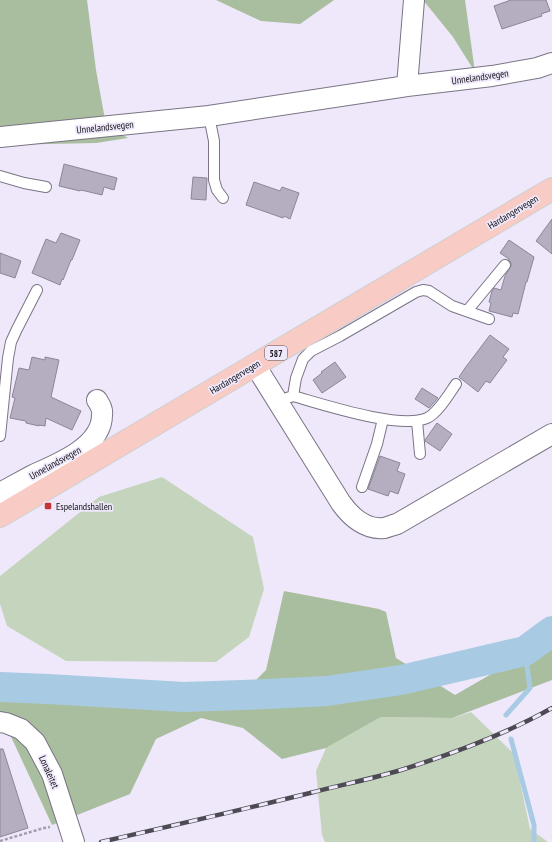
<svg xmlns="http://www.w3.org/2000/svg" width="552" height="842" font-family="'PT Sans Narrow',sans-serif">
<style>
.green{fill:#c5d5bd}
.forest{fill:#a9be9e}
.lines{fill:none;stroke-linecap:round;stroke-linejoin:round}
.stream{stroke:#a8cbe3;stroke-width:5}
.river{stroke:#a8cbe3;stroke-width:30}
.building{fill:#b4aec0;stroke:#8c8697}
.lane-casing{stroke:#7a7484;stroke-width:12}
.street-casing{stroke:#7a7484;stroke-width:22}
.primary-casing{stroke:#d0cfd1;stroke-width:24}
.path{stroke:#a29dab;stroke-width:2.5;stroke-dasharray:3 2;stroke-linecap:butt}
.lane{stroke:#fff;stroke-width:10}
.street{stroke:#fff;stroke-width:20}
.primary{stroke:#f8cbc4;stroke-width:22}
.rail-casing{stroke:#4d4a54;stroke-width:4.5}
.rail{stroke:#eee8fa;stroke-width:3;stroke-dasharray:9;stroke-linecap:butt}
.poi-dot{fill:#c43535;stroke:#eee8fa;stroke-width:1.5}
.labels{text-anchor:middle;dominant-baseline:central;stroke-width:3.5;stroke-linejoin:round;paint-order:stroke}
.shield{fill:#eee8fa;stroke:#55515b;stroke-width:1}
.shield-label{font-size:9px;font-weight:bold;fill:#131017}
.street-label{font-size:10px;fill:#131017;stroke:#eee8fa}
.poi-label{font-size:10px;fill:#131017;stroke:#eee8fa;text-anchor:start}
</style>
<rect width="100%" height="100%" fill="#eee8fa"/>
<!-- green -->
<path class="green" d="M 162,477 L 253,537 L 264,589 L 249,637 L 216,662 L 66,661 L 7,626 L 0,604 L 0,576 L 99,497 Z
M 471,712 L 514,754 L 530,829 L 548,842 L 325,842 L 322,835 L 316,771 L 326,748 L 381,717 L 452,718 Z"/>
<!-- forest -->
<path class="forest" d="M 0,0 L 87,0 L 96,70 L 106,125 L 128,138 L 96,143 L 0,145 Z
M 216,0 L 334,0 L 300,24 L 261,21 Z
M 423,0 L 465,0 L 475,72 L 453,37 Z
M 284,591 L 379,609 L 386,612 L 396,658 L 455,695 L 552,639 L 552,680 L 452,718 L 381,717 L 326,748 L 282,759 L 243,728 L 201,718 L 156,739 L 130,794 L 52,825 L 0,713 L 0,687 L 30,680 L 88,696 L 233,703 L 266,670 Z"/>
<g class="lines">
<!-- stream -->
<path class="stream" d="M 506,715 L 530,688 L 525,651
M 511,739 L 534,825 L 534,842"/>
<!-- river -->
<path class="river" d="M 0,687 L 48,689 L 184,697 L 267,694 L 327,691 L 401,680 L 525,651 L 552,631"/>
</g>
<!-- building -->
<path class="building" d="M 511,0 L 546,0 L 550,11 L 541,14 L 542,16 L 502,29 L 494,6 Z
M 64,164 L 117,178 L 114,190 L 104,187 L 102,195 L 81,190 L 80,191 L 59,186 Z
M 193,177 L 207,178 L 206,200 L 191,199 Z
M 254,182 L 280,191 L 282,187 L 299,193 L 290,219 L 284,216 L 283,218 L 246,205 Z
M 552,219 L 552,254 L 536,241 Z
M 61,233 L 80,240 L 72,260 L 71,260 L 63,280 L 62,279 L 60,285 L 32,273 L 46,239 L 56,243 Z
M 509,240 L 534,257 L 527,282 L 526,282 L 518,314 L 513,313 L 512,317 L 489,311 L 491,303 L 489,302 L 492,291 L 494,288 L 501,290 L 505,276 L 511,266 L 511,263 L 509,260 L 509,259 L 500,253 Z
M 0,253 L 21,261 L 15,278 L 0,273 Z
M 490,335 L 509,349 L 503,357 L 507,360 L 490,383 L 486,381 L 478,392 L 459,377 L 465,368 Z
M 32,357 L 45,360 L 45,357 L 59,360 L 51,397 L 81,411 L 72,430 L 46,418 L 45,426 L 39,425 L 39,426 L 26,423 L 26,421 L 10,418 L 15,398 L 12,397 L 19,368 L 29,370 Z
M 335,362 L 346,377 L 322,393 L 313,380 L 322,373 L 321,372 Z
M 422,388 L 438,398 L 429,408 L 415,399 Z
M 437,423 L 452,434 L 440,451 L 425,441 L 425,440 Z
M 380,456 L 400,463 L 397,471 L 405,474 L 398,494 L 390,491 L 388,496 L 368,489 Z
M 0,749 L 3,749 L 28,828 L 0,837 Z"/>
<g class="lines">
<defs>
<path id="lane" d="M 209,116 L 214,141 L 214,180 L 217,190 L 223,198
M 0,176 L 24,183 L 46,187
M 467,311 L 505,265
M 293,396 L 296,378 L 303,359 L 311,351 L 340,336 L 416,292 L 423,290 L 429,291 L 452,306 L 489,319
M 287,398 L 293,396 C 322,404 400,430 427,418 C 438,413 449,394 456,384
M 417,421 L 420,454
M 0,436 L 8,358 L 11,342 L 17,329 L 37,290
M 362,487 L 377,444 L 383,419"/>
<path id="street" d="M 407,86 L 414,0
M 0,137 L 209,116 L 407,86 L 492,76 L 537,68 L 552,63
M 255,365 L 341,503 C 351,517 366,530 384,528 C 388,527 393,525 397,524 L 552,434
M 0,493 C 11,487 22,481 33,475 C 57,464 102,447 102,415 C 103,409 100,405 97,400
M 0,722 L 6,723 L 21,729 L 35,742 L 52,774 L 74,842"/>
<path id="primary" d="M 0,516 L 552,189"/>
</defs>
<!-- lane casing -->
<use href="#lane" class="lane-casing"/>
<!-- street casing -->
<use href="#street" class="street-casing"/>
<!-- primary casing -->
<use href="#primary" class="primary-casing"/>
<!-- path -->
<path class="path" d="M 0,841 L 44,828 L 50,827"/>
<!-- lane -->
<use href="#lane" class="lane"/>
<!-- street -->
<use href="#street" class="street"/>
<!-- primary -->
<use href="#primary" class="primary"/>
<defs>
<path id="rail" d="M 101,842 C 171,826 241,810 310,793 C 341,785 371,779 401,770 C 452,754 506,734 552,708"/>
</defs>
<!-- rail casing -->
<use href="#rail" class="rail-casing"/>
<!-- rail -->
<use href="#rail" class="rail"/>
</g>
<!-- markers -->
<rect class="poi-dot" x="44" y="502" width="8" height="8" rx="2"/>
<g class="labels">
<!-- shield labels -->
<rect class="shield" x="265" y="346" width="22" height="14" rx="3"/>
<g class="shield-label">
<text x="276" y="353">587</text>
</g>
<!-- street labels -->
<g class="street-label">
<text transform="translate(480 77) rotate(-8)">Unnelandsvegen</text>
<text transform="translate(105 127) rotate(-6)">Unnelandsvegen</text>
<text transform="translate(513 212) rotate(-31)">Hardangervegen</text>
<text transform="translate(235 377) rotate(-31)">Hardangervegen</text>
<text transform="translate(55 463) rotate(-29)">Unnelandsvegen</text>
<text transform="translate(49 772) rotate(66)">Lonaleitet</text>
</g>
<!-- poi labels -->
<g class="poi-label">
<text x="56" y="506">Espelandshallen</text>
</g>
</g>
</svg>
